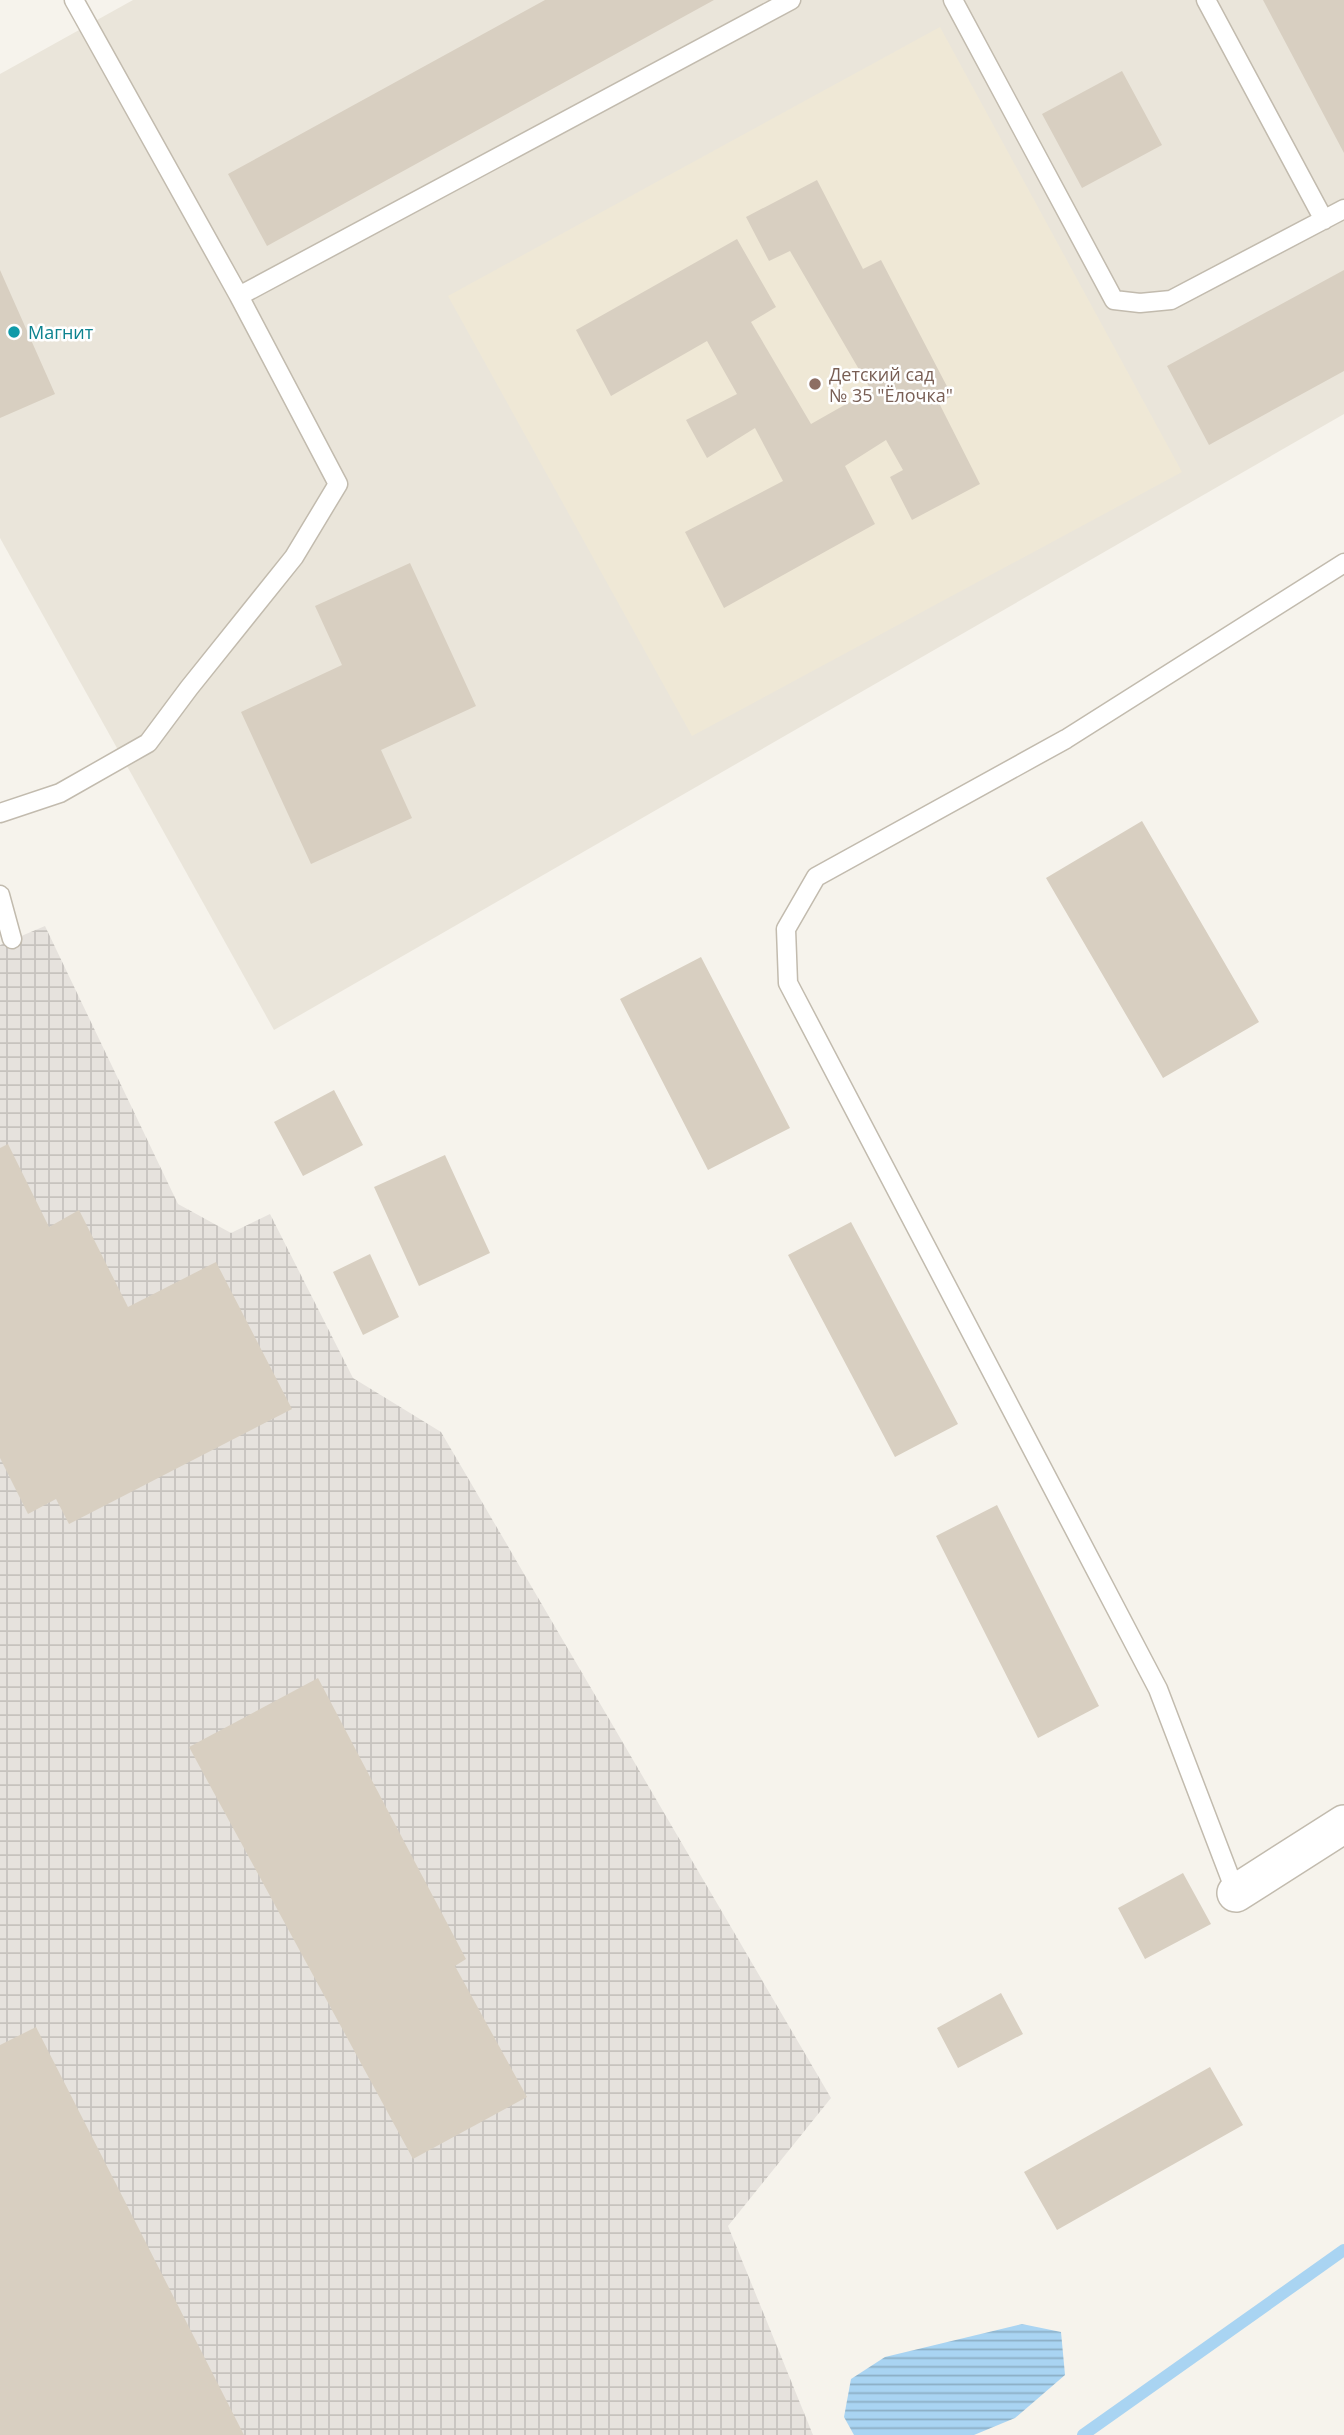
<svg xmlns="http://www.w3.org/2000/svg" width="1344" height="2435" font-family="'Open Sans',sans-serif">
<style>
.residential{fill:#eae5da}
.industrial{fill:url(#industrial-grid)}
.education{fill:#efe8d6}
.water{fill:url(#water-rules)}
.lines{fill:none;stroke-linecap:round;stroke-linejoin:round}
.stream{stroke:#a9d4f2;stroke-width:12}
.building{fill:#d8cfc1}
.service-casing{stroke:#c2bbae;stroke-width:21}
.minor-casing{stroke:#c2bbae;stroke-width:40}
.service{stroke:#fff;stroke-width:18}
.minor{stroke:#fff;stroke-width:37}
.culture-dot{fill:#0f9aa8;stroke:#fff;stroke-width:2.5}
.education-dot{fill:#8d6e63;stroke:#fff;stroke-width:2.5}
.labels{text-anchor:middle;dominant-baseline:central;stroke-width:5;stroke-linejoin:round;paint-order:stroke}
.culture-label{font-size:18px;fill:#0d838f;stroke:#fff;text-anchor:start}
.education-label{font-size:18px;fill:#785e54;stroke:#fff;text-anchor:start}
</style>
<defs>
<pattern id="industrial-grid" width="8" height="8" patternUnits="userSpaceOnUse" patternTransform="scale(1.75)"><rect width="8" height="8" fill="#e6e2dd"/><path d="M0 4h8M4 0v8" fill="none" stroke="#c7c3be"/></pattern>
<pattern id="water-rules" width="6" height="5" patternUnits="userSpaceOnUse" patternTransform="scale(1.75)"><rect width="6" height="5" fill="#a9d4f2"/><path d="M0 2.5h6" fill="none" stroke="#8caec5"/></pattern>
</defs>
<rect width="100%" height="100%" fill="#f6f3ec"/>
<!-- residential -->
<path class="residential" d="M 133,0 L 1344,0 L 1344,414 L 274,1030 L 0,538 L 0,74 Z"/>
<!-- industrial -->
<path class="industrial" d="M 45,926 L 178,1204 L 231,1233 L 270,1214 L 353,1378 L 441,1432 L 831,2098 L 728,2226 L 813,2435 L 0,2435 L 0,945 Z"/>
<!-- education -->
<path class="education" d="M 940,27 L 1182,472 L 692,736 L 448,296 Z"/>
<!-- water -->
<path class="water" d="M 1022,2324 L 1061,2332 L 1065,2375 L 1015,2418 L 974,2435 L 854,2435 L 844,2417 L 851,2379 L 885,2357 Z"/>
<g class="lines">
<!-- stream -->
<path class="stream" d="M 1083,2435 L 1344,2250"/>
</g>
<!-- building -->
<path class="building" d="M 545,0 L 714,0 L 267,246 L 228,174 Z
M 1263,0 L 1344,0 L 1344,153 Z
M 1122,71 L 1162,145 L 1082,188 L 1042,114 Z
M 817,180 L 863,269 L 881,260 L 952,396 L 939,403 L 980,484 L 912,520 L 890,477 L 903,470 L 886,440 L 845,466 L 875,524 L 724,608 L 685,532 L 783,481 L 755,428 L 707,458 L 686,420 L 737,394 L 707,341 L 611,396 L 576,330 L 737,239 L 776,307 L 751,322 L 811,424 L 871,390 L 790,251 L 769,261 L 746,217 Z
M 0,270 L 55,394 L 0,418 Z
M 1344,270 L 1344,371 L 1209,445 L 1167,366 Z
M 410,563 L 476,706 L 381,750 L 412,818 L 311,864 L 241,712 L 342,665 L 315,606 Z
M 1142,821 L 1259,1022 L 1163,1078 L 1046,878 Z
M 701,957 L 790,1128 L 708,1170 L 620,999 Z
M 334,1090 L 363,1145 L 303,1176 L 274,1122 Z
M 8,1144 L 49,1227 L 79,1210 L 128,1307 L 216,1262 L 292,1409 L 69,1524 L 56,1499 L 28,1514 L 0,1458 L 0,1148 Z
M 445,1155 L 490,1253 L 419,1286 L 374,1187 Z
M 851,1222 L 958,1424 L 895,1457 L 788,1255 Z
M 370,1254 L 399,1317 L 363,1335 L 333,1272 Z
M 997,1505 L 1099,1706 L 1038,1738 L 936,1536 Z
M 318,1678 L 466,1959 L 455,1966 L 527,2097 L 413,2159 L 189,1747 Z
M 1183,1873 L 1211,1924 L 1145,1959 L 1118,1908 Z
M 1001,1993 L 1023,2034 L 958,2068 L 937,2028 Z
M 36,2027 L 244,2435 L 0,2435 L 0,2045 Z
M 1210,2067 L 1243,2125 L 1057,2230 L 1024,2172 Z"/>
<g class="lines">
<defs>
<path id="service" d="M 953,0 L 1114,300 L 1140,303 L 1171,300 L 1344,209
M 1206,0 L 1324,220
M 239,296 L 791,0
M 0,813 L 60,793 L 148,743 L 189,688 L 294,557 L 338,484 L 239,296 L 74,0
M 0,895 L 12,939
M 1236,1893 L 1158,1689 L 788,983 L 786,929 L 816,877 L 1066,739 L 1344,563"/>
<path id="minor" d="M 1236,1893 L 1344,1824"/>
</defs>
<!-- service casing -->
<use href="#service" class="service-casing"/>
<!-- minor casing -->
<use href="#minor" class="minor-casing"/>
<!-- service -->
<use href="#service" class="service"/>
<!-- minor -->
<use href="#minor" class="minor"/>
</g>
<!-- markers -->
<circle class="culture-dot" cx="14" cy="332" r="7"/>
<circle class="education-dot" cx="815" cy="384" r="7"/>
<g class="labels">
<!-- culture labels -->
<g class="culture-label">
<text x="28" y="332">Магнит</text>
</g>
<!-- education labels -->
<g class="education-label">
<text x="829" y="374">Детский сад<tspan x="829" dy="21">№ 35 "Ёлочка"</tspan></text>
</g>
</g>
</svg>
